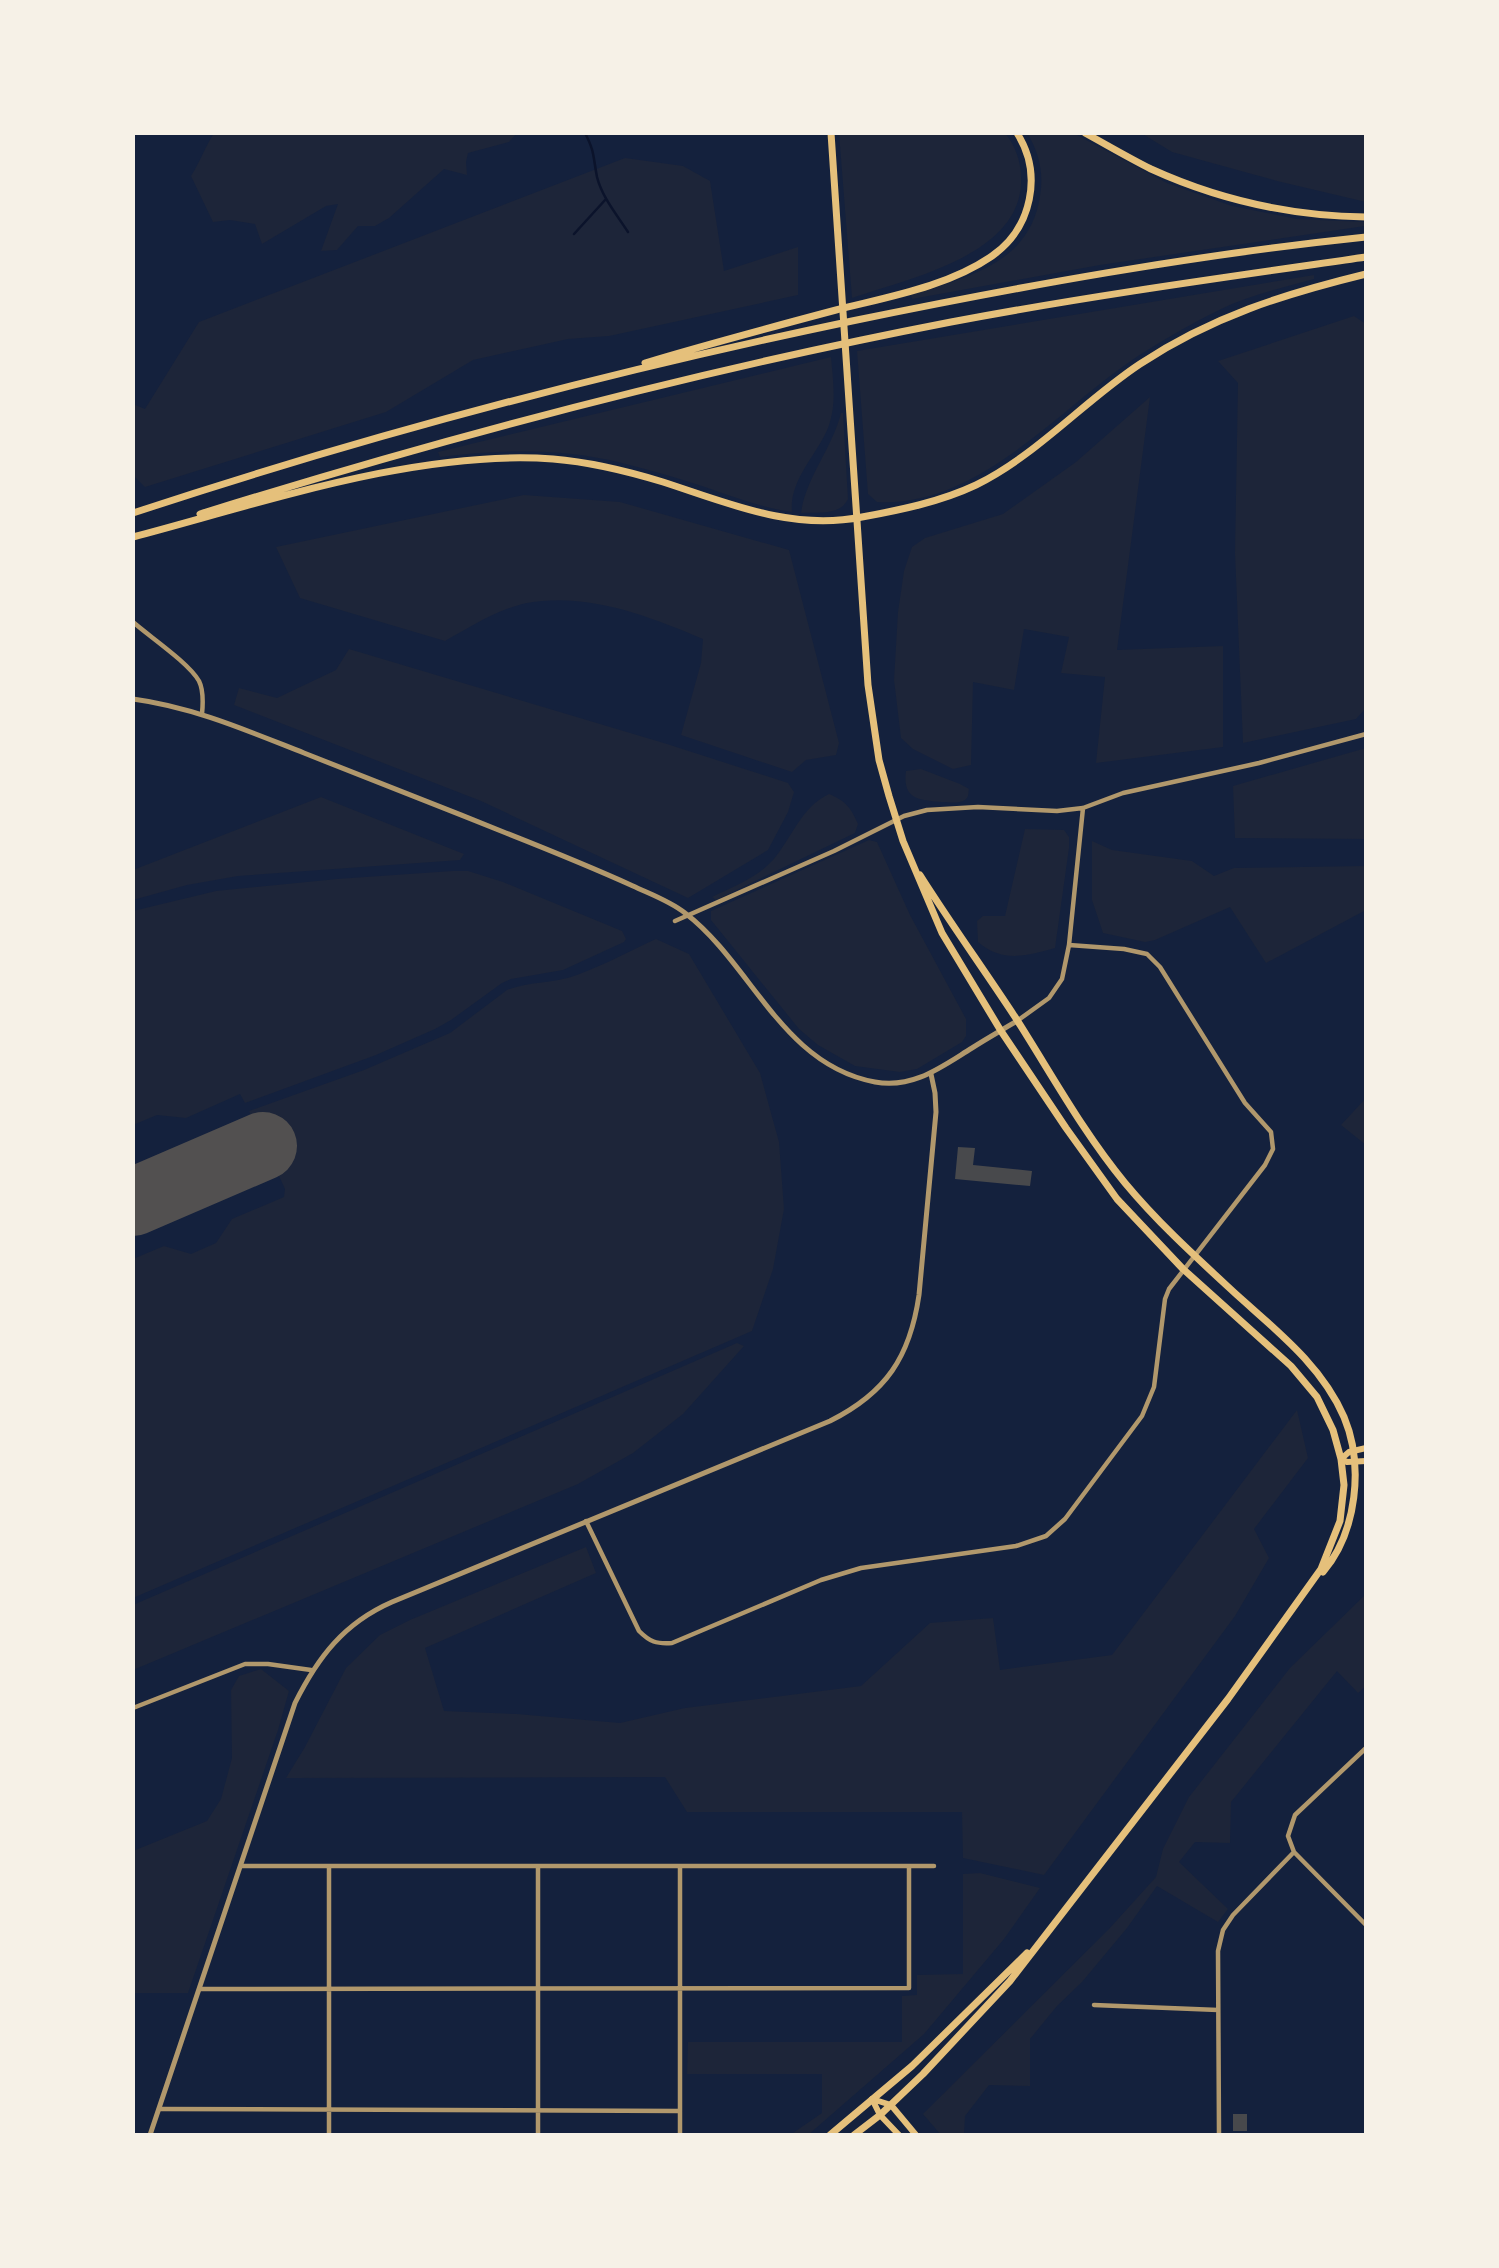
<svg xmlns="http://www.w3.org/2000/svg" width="1499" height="2268" font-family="'Golos Text',sans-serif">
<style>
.green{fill:#1d2539}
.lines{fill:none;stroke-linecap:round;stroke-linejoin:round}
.stream{stroke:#0b132b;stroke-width:2.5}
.runway{stroke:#525050;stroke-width:68}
.building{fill:#48494c}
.minor{stroke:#b1986c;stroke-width:4.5}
.tertiary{stroke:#b1986c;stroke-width:5}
.secondary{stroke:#e5c07b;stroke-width:6}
.primary{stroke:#e5c07b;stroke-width:7}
.trunk{stroke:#e5c07b;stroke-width:7}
</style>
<rect width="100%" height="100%" fill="#14213d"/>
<!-- green -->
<path class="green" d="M 214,133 L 517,133 L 509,142 L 468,153 L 466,162 L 467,175 L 444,169 L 389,218 L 375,226 L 358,226 L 337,250 L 321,251 L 338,204 L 326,206 L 262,244 L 255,224 L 230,220 L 213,222 L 191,176 C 200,162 205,147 214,133 Z
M 839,133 L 1005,133 C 1017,148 1022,165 1021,184 C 1018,256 907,279 852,298 Z
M 1027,133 L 1073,133 L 1167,183 L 1232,206 L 1297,219 L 1365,222 L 1365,226 L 1100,265 L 912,299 L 911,295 C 967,277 1030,264 1040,196 C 1044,173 1039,152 1027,133 Z
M 1141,133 L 1366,133 L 1366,202 L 1277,181 L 1172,152 Z
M 625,158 L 683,166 L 710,181 L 724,271 L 798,247 L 798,295 L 609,336 L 568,339 L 473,360 L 386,412 L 145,487 L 133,475 L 133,404 L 145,409 L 199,322 Z
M 1314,275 L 1314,279 C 1286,287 1258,293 1232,304 C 1199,319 1168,337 1138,356 C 1060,407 979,508 877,502 L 868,494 L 857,351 Z
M 1354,316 L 1366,324 L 1366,708 L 1356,719 L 1243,743 L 1235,553 L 1238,383 L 1218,361 Z
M 831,357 C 833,381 837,404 828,428 C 817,455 789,480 792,512 C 762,508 734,497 705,487 C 678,478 650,470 622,463 C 562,448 501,449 440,457 L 438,452 Z
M 1150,397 L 1117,650 L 1223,646 L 1223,747 L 1096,763 L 1105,677 L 1061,673 L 1069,637 L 1024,629 L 1014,690 L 973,682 L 971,765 L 953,769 L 913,749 L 901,738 L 894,680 L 898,612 L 904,571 L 912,547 L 925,538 L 1003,514 L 1076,462 Z
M 841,413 L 843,413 L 848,499 C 840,516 818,512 801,513 C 806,477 832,449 841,413 Z
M 524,495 L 620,502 L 789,550 L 839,743 L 836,755 L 806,760 L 792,772 L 681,735 L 701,663 L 703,639 C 648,616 588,592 527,603 C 498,609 470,627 445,641 L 300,598 L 276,547 Z
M 349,649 L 667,744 L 788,783 L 794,792 L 788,812 L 768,850 L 688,898 L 481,801 L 234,705 L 239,688 L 277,698 L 336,670 Z
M 1366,748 L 1366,839 L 1235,838 L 1233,786 Z
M 921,769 L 960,784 L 969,789 C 968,794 969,797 965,800 C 959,804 949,802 942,802 C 920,800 902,800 906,771 Z
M 829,794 C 846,801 851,808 858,824 L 855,833 L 716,900 L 712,897 C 733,887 757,878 773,860 C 792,838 801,807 829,794 Z
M 321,797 L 464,854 L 460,860 L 238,876 L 187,885 L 133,900 L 133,870 Z
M 1025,829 L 1064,830 L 1069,837 L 1069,848 L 1055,948 C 1027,956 1002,963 978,942 L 977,921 L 983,916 L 1005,916 Z
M 869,840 L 877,842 L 910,915 L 966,1019 L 966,1036 L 962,1042 L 917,1069 L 900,1072 L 855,1066 L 818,1045 L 799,1029 L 711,920 L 711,911 Z
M 1092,841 L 1112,850 L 1192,861 L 1214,876 L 1234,868 L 1366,866 L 1366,910 L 1266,963 L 1230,907 L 1155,940 L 1145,942 L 1103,933 L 1092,900 Z
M 453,871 L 468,871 L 503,882 L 622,931 L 626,939 L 624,942 L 563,970 L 511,979 L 502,983 L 451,1020 L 435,1029 L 376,1055 L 245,1103 L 240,1094 L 186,1118 L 157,1115 L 133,1125 L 133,911 L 216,891 L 337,879 Z
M 656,939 L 689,954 L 760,1073 L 779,1142 L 784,1209 L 773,1269 L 752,1331 L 133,1598 L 133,1259 L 164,1246 L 191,1254 L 216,1243 L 232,1219 L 284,1197 L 285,1189 L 249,1111 L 364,1070 L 450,1033 L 507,990 C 529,981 554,984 577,975 C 604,965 630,951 656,939 Z
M 1366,1098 L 1366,1145 L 1341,1125 Z
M 737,1343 L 744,1346 L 683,1414 L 633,1453 L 578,1484 L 133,1670 L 133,1605 Z
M 1297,1410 L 1308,1458 L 1254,1529 L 1269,1558 L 1235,1616 L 1044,1875 L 963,1858 L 962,1812 L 687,1812 L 665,1777 L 286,1778 L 305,1747 L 346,1668 L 380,1635 L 410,1620 L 586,1547 L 596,1573 L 425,1648 L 444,1711 L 517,1714 L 620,1723 L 685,1708 L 861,1686 L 930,1623 L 993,1618 L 1000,1670 L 1112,1655 Z
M 1366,1594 L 1366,1686 L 1358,1693 L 1337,1671 L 1231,1802 L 1230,1843 L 1195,1842 L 1179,1862 L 1228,1909 L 1218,1922 L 1157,1886 L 1127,1928 L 1082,1982 L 1057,2006 L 1030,2039 L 1030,2086 L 989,2085 L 965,2116 L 964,2135 L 941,2135 L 923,2114 L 1109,1929 L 1156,1877 L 1163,1849 L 1189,1797 L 1290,1668 Z
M 261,1669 L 289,1691 L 278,1730 L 188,1993 L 133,1993 L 133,1851 L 207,1821 L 221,1799 L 232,1758 L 231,1690 L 239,1676 Z
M 980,1873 L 1040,1888 L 1004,1939 L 924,2034 L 808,2135 L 790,2135 L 822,2113 L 822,2074 L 687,2074 L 688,2042 L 902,2042 L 902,1996 L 917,1995 L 917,1975 L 963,1974 L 963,1874 Z"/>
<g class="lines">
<!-- stream -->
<path class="stream" d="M 585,133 C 595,152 593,157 597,177 C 602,197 617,215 628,232
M 574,234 L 606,199"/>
<!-- runway -->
<path class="runway" d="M 133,1202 L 263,1146"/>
</g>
<!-- building -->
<path class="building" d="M 958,1147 L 975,1148 L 973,1165 L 1032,1171 L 1030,1186 L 955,1179 Z
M 1233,2114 L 1247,2114 L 1247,2131 L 1233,2131 Z"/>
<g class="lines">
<!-- minor -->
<path class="minor" d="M 133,622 C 150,637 189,663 199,681 C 204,691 203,704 202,714
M 675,921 L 834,851 L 904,816 L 927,810 L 978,807 L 1057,811 L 1083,808 L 1123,793 L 1259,763 L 1366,734
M 1017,1021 L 1049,998 L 1062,979 L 1069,945 L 1083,808
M 586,1521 L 639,1631 C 650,1642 656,1644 672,1643 L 821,1580 L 861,1568 L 1016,1546 L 1046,1536 L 1065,1519 L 1142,1416 L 1154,1387 L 1165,1299 L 1169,1289 L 1265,1165 L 1273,1149 L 1271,1132 L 1245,1103 L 1160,967 L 1147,954 L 1124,949 L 1069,945
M 133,1708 L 245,1664 L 268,1664 L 311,1670
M 1294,1852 L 1288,1836 L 1295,1815 L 1366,1748
M 241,1866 L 934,1866
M 329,1866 L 329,2135
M 538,1866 L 538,2135
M 200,1989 L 909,1988 L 909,1866
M 1094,2005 L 1218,2010
M 159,2109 L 680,2111
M 680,2135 L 680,1866
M 1219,2135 L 1218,1951 L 1223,1930 L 1233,1915 L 1294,1852 L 1366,1925"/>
<!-- tertiary -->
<path class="tertiary" d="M 133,699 C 193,707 248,731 304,753 C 372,780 439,806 506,833 C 549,850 591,867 633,886 C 650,894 670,901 685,913 C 752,964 782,1065 875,1082 C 913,1089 941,1067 972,1048 C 986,1039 1002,1030 1017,1021
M 150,2135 L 295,1703 C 318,1657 344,1623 392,1602 L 830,1421 C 886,1393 910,1357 919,1295 L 936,1112 L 935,1093 L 931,1074"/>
<!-- secondary -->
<path class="secondary" d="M 1366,1448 L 1349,1452 L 1341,1459 L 1347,1462 L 1366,1461
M 872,2099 L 891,2105 L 916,2135
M 872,2099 L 880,2115 L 899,2135"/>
<!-- primary -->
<path class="primary" d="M 831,133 L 868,685 L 879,760 L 889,796 L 903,841 L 942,933 L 1001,1031 L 1066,1128 L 1117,1199 L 1183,1269 L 1291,1366 L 1317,1397 L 1333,1430 L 1341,1459 L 1344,1485 L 1340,1521 L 1321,1569 L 1228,1699 L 1010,1981 L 923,2074 L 880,2115 L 854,2135
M 920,875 C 951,924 985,971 1017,1020 C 1052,1075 1083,1132 1125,1183 C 1159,1224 1198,1259 1237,1295 C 1277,1331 1322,1366 1344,1417 C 1364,1465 1357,1532 1323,1572
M 830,2135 L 912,2066 L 1027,1953"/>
<!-- trunk -->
<path class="trunk" d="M 1085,133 C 1107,145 1129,158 1151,169 C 1219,200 1291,216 1366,217
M 645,363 C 708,344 772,327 836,310 C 887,297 947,287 992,256 C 1032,228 1043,174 1017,133
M 133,513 C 369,435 608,372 852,321 C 1022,286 1193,255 1366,237
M 200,514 C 447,437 697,371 951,322 C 1088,296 1227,277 1366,257
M 133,537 C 262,503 419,449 553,459 C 590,462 627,471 663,482 C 728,503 791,531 862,517 C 900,510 940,502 976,485 C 1037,455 1084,401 1140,364 C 1211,317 1284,294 1366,274"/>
</g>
<!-- border -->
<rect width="1499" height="2268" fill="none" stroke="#f6f1e7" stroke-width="270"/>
</svg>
